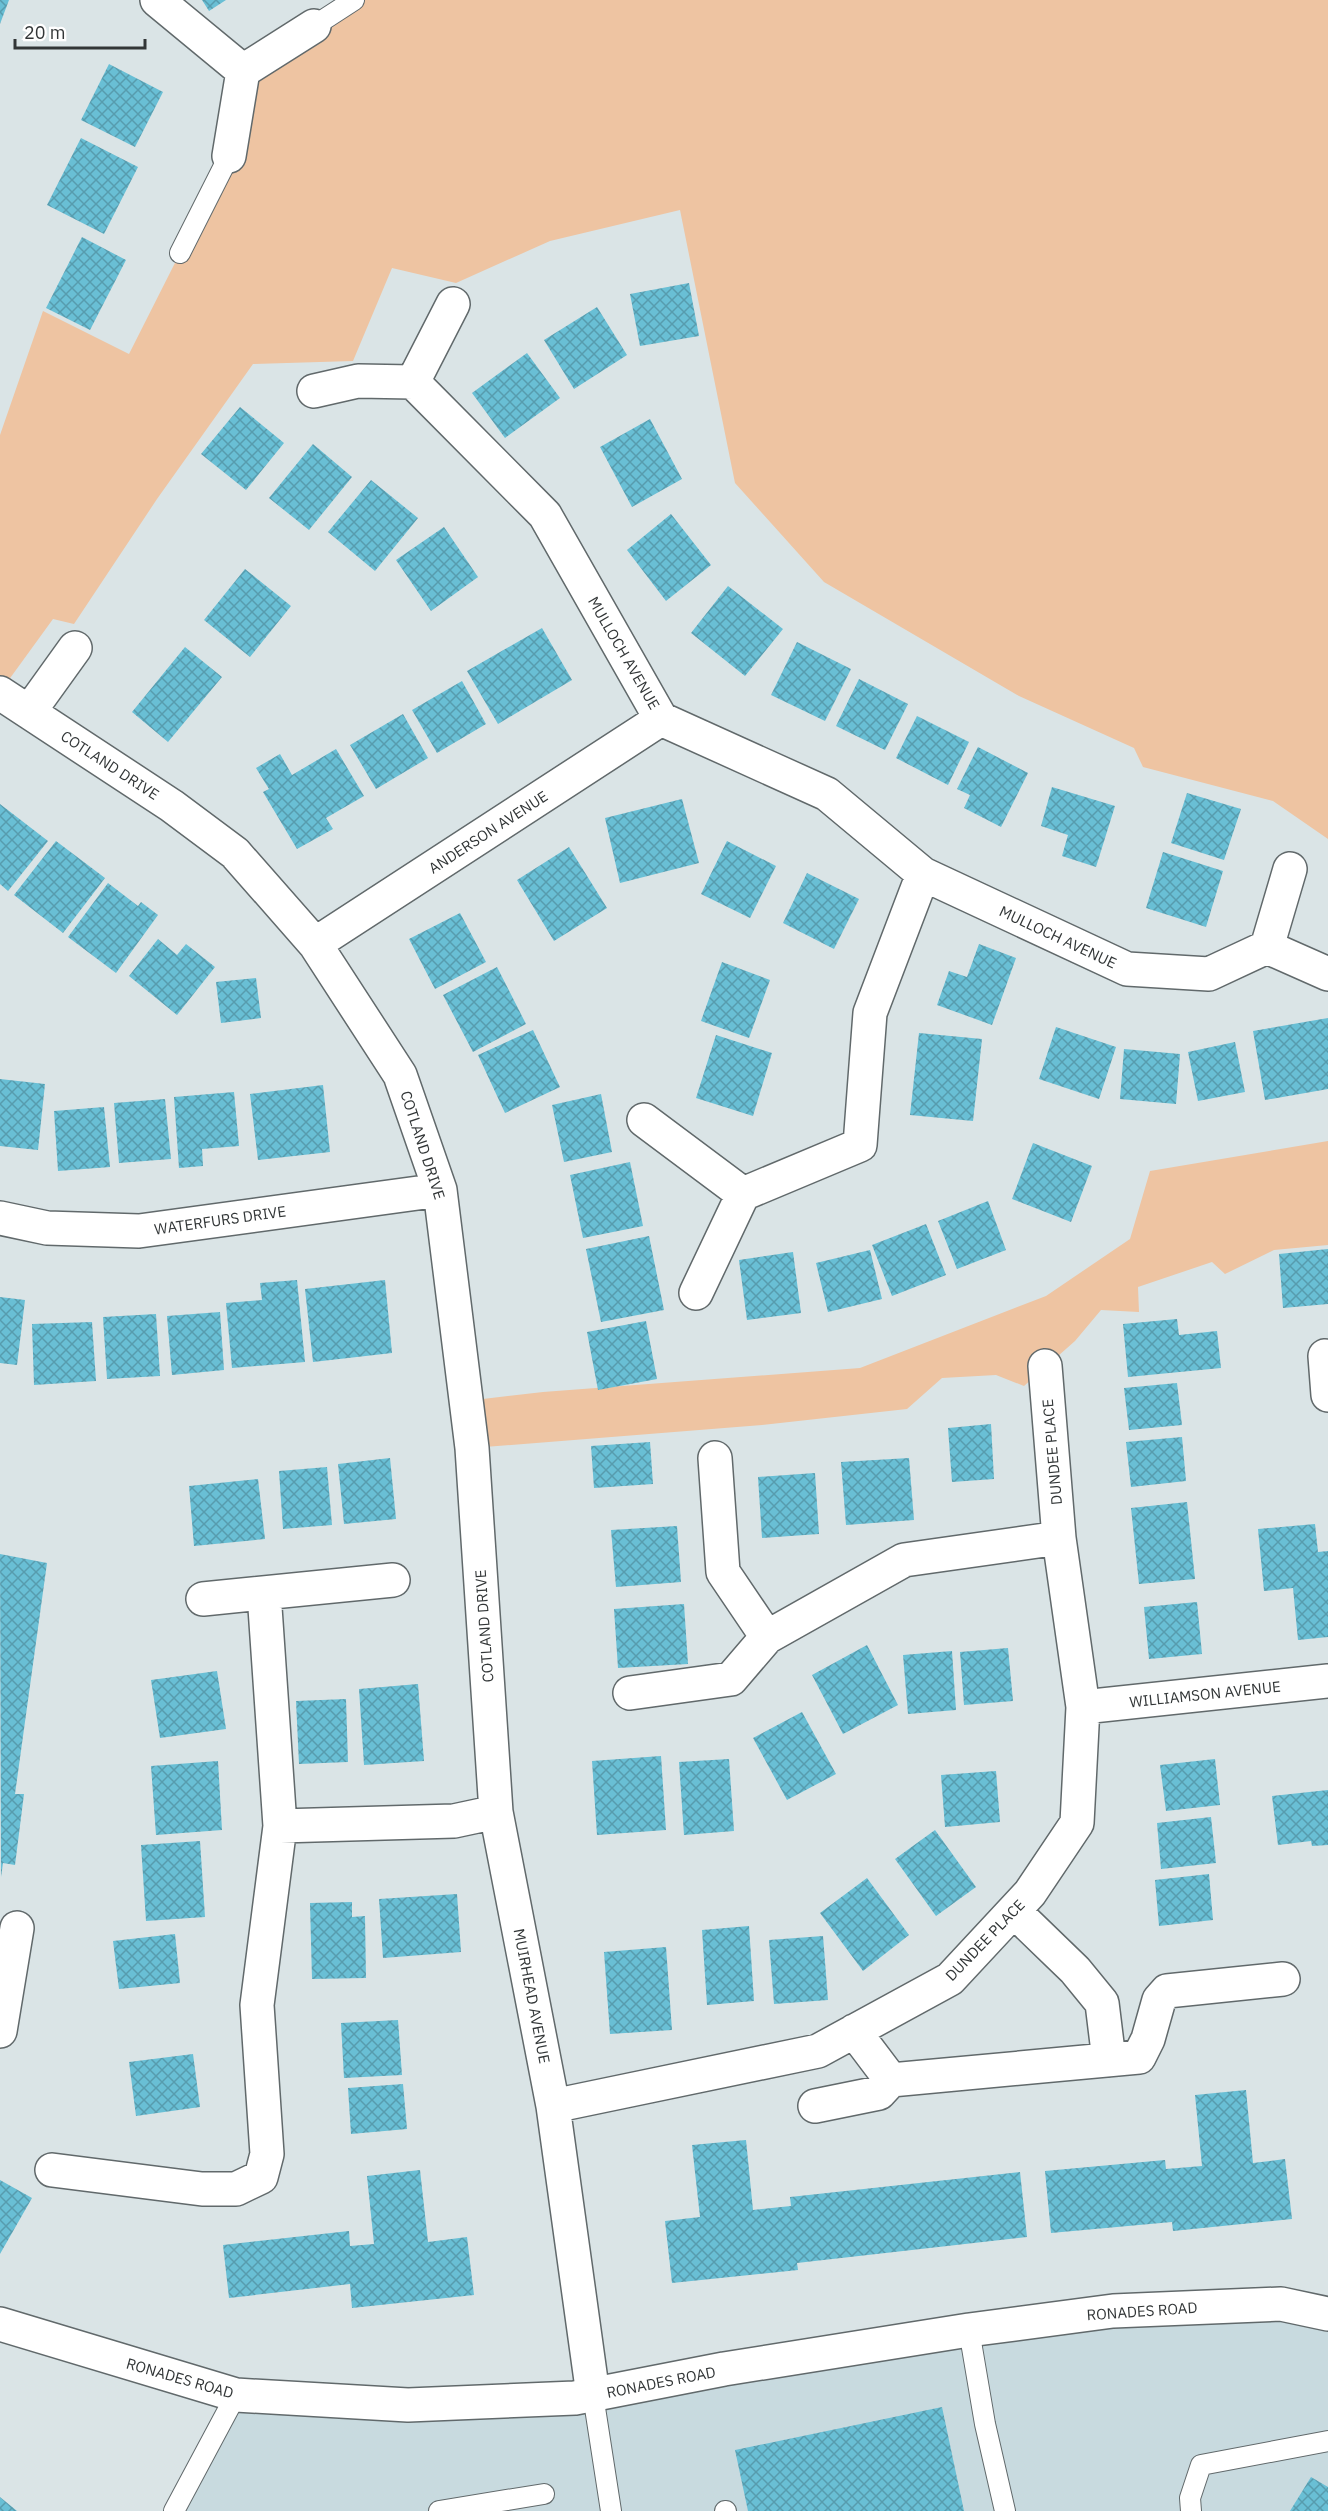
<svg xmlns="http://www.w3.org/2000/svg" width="1328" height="2511" font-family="'IBM Plex Sans',sans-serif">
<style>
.built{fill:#c8dadf}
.park{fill:#eec4a2}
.building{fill:url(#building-cross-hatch)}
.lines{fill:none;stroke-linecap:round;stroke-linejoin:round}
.lane-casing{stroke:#61696b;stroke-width:22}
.street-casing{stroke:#61696b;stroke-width:36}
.secondary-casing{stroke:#61696b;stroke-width:36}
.lane{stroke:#fff;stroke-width:20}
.street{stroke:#fff;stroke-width:33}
.secondary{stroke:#fff;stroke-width:33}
.labels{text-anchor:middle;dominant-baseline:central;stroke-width:4.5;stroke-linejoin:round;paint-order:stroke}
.street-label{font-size:15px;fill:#323637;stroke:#fff}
</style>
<defs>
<pattern id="building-cross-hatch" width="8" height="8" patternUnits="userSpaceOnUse" patternTransform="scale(1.5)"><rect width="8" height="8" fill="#69bfd5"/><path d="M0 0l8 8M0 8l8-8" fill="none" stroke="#579cae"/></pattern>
</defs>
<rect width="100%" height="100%" fill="#dae4e6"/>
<!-- built -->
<path class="built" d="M 1328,2314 L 1328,2511 L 174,2511 L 236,2395 L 408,2405 L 933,2337 Z"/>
<!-- park -->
<path class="park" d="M 354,0 L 1328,0 L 1328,839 L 1273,801 L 1143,767 L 1134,748 L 1019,696 L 824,582 L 735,483 L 680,210 L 550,241 L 456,283 L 392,268 L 353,361 L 253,364 L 157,499 L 74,624 L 53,619 L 0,692 L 0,435 L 43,311 L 129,354 L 229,156 L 243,71 Z
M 1328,1141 L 1328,1245 L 1274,1250 L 1225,1274 L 1212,1262 L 1138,1287 L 1139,1312 L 1101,1310 L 1075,1341 L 1024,1386 L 996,1375 L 942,1378 L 907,1409 L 762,1425 L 472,1448 L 466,1401 L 543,1392 L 860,1368 L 1046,1296 L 1130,1239 L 1150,1171 Z"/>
<!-- building -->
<path class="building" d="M 0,0 L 9,0 L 0,24 Z
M 202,0 L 226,0 L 209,11 Z
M 109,64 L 163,92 L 135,147 L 81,120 Z
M 81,138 L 138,167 L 104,234 L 47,205 Z
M 82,237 L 126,260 L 90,330 L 46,308 Z
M 689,283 L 699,336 L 640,346 L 630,294 Z
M 597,307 L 627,355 L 574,389 L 544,340 Z
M 527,353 L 560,398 L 505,438 L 472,393 Z
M 240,407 L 284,443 L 246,490 L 201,454 Z
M 650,419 L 682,479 L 632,507 L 600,447 Z
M 313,444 L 352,477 L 309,530 L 269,498 Z
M 371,480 L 418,518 L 375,571 L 328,532 Z
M 671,514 L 711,565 L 666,601 L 627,550 Z
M 444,527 L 478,577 L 431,611 L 396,560 Z
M 245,569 L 291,606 L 250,657 L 204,620 Z
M 728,586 L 783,629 L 745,676 L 691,633 Z
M 542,628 L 572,680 L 498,724 L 467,671 Z
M 797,642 L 851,669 L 825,721 L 771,695 Z
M 185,647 L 222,677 L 168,742 L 132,712 Z
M 859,679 L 908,704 L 885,750 L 836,726 Z
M 462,681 L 486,724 L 437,753 L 412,710 Z
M 403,714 L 428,758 L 376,789 L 350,745 Z
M 917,716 L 969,742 L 948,785 L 896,758 Z
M 978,747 L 1028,773 L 1001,827 L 964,808 L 970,795 L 957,789 Z
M 336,749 L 364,796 L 326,818 L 333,829 L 297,849 L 263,792 L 269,789 L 256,768 L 280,754 L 292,775 Z
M 1052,787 L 1115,806 L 1096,867 L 1062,856 L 1068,835 L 1041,826 Z
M 1187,793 L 1241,809 L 1224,860 L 1171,843 Z
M 682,799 L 699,863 L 620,883 L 605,818 Z
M 0,804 L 48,841 L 8,891 L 0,884 Z
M 56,841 L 105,878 L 63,933 L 14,895 Z
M 727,841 L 776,866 L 750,918 L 701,894 Z
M 569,847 L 607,908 L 554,941 L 517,880 Z
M 1163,852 L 1223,871 L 1206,927 L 1146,908 Z
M 807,873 L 859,899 L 834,949 L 783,923 Z
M 108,883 L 138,906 L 141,902 L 158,915 L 116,973 L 68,937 Z
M 460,913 L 486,962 L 435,989 L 409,939 Z
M 158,939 L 177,955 L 186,944 L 215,967 L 177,1015 L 129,976 Z
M 979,944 L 1016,958 L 992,1025 L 937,1005 L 949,971 L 967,977 Z
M 722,962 L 770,980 L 749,1038 L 701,1021 Z
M 497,967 L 526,1024 L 473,1052 L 443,995 Z
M 256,978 L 261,1018 L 221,1023 L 216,982 Z
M 1328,1018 L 1328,1089 L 1265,1100 L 1253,1031 Z
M 1056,1027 L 1116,1047 L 1099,1099 L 1039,1079 Z
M 533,1030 L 560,1087 L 505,1113 L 478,1055 Z
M 919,1033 L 982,1039 L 973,1121 L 910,1115 Z
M 716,1035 L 772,1053 L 753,1116 L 696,1098 Z
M 1235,1042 L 1245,1092 L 1198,1101 L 1188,1052 Z
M 1124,1049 L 1180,1054 L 1176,1104 L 1120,1099 Z
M 0,1079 L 45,1084 L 38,1150 L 0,1146 Z
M 323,1085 L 330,1152 L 258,1160 L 250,1094 Z
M 234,1092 L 239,1146 L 202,1149 L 203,1166 L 179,1168 L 174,1097 Z
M 601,1094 L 612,1152 L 564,1162 L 552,1105 Z
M 165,1099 L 171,1159 L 119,1163 L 114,1103 Z
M 104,1107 L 110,1167 L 58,1171 L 54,1111 Z
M 1033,1143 L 1092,1166 L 1071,1222 L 1012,1199 Z
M 630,1162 L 643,1226 L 583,1238 L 570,1175 Z
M 988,1201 L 1006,1250 L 957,1269 L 938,1221 Z
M 926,1224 L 946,1275 L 892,1296 L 872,1245 Z
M 649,1236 L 664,1310 L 601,1322 L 586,1249 Z
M 1328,1249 L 1328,1304 L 1283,1308 L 1279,1254 Z
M 870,1250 L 882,1299 L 828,1312 L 816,1263 Z
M 793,1252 L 801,1313 L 747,1320 L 739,1260 Z
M 297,1280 L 305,1362 L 232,1368 L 226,1303 L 262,1300 L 260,1283 Z
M 385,1280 L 392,1353 L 313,1362 L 305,1289 Z
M 0,1297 L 25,1300 L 17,1365 L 0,1363 Z
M 220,1312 L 224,1370 L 172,1375 L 167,1316 Z
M 156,1314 L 160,1376 L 107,1379 L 103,1317 Z
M 1177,1319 L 1179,1335 L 1217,1331 L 1221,1368 L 1128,1377 L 1123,1324 Z
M 646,1321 L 657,1379 L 598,1390 L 587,1332 Z
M 92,1322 L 96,1381 L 34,1385 L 32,1324 Z
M 1177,1383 L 1182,1425 L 1129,1430 L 1124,1388 Z
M 991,1424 L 994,1479 L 952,1482 L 948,1428 Z
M 1182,1437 L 1186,1481 L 1131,1487 L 1126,1442 Z
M 650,1442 L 653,1484 L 594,1488 L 591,1446 Z
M 390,1458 L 396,1519 L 344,1524 L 338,1464 Z
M 909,1458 L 914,1520 L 846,1525 L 841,1462 Z
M 327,1467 L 332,1525 L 283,1529 L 279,1471 Z
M 815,1473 L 819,1534 L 762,1538 L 758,1477 Z
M 258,1479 L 265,1539 L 194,1546 L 189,1486 Z
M 1187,1502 L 1195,1579 L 1139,1584 L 1131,1508 Z
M 1315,1524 L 1318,1552 L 1328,1551 L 1328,1637 L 1298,1640 L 1293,1588 L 1264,1591 L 1258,1529 Z
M 677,1526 L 681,1582 L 616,1587 L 611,1530 Z
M 0,1554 L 47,1563 L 15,1794 L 24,1794 L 15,1865 L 3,1863 L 1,1877 Z
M 1197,1602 L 1202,1654 L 1149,1659 L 1144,1607 Z
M 684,1604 L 688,1664 L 618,1668 L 614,1609 Z
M 867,1645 L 898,1705 L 843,1734 L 812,1675 Z
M 1008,1648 L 1013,1701 L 964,1705 L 960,1652 Z
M 952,1651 L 956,1710 L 908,1714 L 903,1655 Z
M 217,1671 L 226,1729 L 160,1738 L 151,1680 Z
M 418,1684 L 424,1761 L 364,1765 L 359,1689 Z
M 346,1699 L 348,1762 L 299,1764 L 296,1701 Z
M 802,1712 L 836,1774 L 787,1800 L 753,1738 Z
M 661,1756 L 666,1830 L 597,1835 L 592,1761 Z
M 729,1759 L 734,1831 L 684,1835 L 679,1762 Z
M 1215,1759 L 1220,1805 L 1166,1811 L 1160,1765 Z
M 218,1761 L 222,1830 L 156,1835 L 151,1766 Z
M 996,1771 L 1000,1822 L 945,1827 L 941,1775 Z
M 1328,1790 L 1328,1845 L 1312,1846 L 1311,1841 L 1278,1845 L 1272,1796 Z
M 1211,1817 L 1216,1863 L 1161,1869 L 1157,1823 Z
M 935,1830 L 976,1887 L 936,1916 L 895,1859 Z
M 200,1841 L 205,1917 L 146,1921 L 141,1845 Z
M 1209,1874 L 1213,1920 L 1159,1926 L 1155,1880 Z
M 867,1878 L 909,1935 L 863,1971 L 820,1913 Z
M 457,1894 L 461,1952 L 383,1958 L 379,1899 Z
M 352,1902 L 352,1917 L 365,1916 L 366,1978 L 312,1979 L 310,1903 Z
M 749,1926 L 754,2001 L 707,2005 L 702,1930 Z
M 175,1934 L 180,1983 L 119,1989 L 113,1941 Z
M 823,1936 L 828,2000 L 774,2004 L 769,1940 Z
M 666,1947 L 672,2030 L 610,2034 L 604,1952 Z
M 398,2020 L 402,2075 L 344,2078 L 341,2023 Z
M 193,2054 L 200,2107 L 136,2116 L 129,2062 Z
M 403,2084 L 407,2129 L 351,2134 L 348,2088 Z
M 1246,2090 L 1253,2163 L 1285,2159 L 1292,2219 L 1173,2231 L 1172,2222 L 1051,2233 L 1045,2171 L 1165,2160 L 1166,2169 L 1202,2166 L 1195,2095 Z
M 746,2140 L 753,2210 L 791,2206 L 790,2197 L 1020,2172 L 1027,2237 L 797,2263 L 798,2270 L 672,2283 L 665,2221 L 700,2217 L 692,2145 Z
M 420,2170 L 428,2242 L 467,2237 L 474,2295 L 352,2308 L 350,2284 L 229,2298 L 223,2245 L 349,2231 L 350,2246 L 374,2244 L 367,2176 Z
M 0,2180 L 32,2198 L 0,2254 Z
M 942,2407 L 964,2511 L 748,2511 L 735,2450 Z
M 1311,2477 L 1328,2487 L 1328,2511 L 1290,2511 Z
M 0,2497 L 17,2511 L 0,2511 Z"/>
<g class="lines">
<defs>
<path id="lane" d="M 314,26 L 354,0
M 180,253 L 229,156
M 969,2330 L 985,2424 L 1005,2511
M 593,2395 L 611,2511
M 174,2511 L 236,2395
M 439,2511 L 544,2494
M 725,2511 L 726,2511
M 1191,2511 L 1190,2498 L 1201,2465 L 1328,2441"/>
<path id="street" d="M 157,0 L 243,71 L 314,26
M 229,156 L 243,71
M 413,382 L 453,304
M 314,391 L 358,381 L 413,382 L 545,515 L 661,719 L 827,794 L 923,874 L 1127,969 L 1209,974 L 1267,947 L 1328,974
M 0,693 L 172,806 L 235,853 L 315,944 L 400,1075 L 440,1190 L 472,1448 L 496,1812 L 553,2106 L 593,2395
M 29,712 L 75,648
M 315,944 L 661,719
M 1267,947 L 1290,869
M 644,1120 L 743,1194 L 860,1145 L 870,1013 L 923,874
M 0,1218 L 47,1228 L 139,1231 L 440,1190
M 696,1293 L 743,1194
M 1325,1356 L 1328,1395
M 715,1458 L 723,1572 L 767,1637
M 264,1593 L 280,1826
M 203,1599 L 393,1580
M 630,1693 L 731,1679 L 767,1637 L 904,1560 L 1059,1538
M 1083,1707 L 1328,1681
M 1014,1911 L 1075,1970 L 1102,2003 L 1109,2060
M 0,2031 L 17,1928
M 854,2031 L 891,2080 L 1139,2057 L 1148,2039 L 1159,2000 L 1167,1991 L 1283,1979
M 553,2106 L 818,2051 L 950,1979 L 1030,1893 L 1077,1823 L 1083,1707 L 1059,1538 L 1045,1366
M 815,2106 L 879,2093 L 891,2080
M 52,2170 L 202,2189 L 236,2189 L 261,2177 L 267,2154 L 257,2005 L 280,1826 L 454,1821 L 496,1812"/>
<path id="secondary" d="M 0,2324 L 236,2395 L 408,2405 L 575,2398 L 724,2369 L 969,2330 L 1113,2311 L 1281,2304 L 1328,2314"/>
</defs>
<!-- lane casing -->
<use href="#lane" class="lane-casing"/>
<!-- street casing -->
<use href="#street" class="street-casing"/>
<!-- secondary casing -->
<use href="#secondary" class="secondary-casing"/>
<!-- lane -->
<use href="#lane" class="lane"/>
<!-- street -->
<use href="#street" class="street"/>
<!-- secondary -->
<use href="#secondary" class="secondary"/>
</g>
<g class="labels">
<!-- street labels -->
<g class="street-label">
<text transform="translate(624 653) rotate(60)">MULLOCH AVENUE</text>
<text transform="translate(110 765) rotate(33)">COTLAND DRIVE</text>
<text transform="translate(488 832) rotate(-33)">ANDERSON AVENUE</text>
<text transform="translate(1058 937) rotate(25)">MULLOCH AVENUE</text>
<text transform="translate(423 1145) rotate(72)">COTLAND DRIVE</text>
<text transform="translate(220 1220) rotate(-8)">WATERFURS DRIVE</text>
<text transform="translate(1052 1452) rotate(-95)">DUNDEE PLACE</text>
<text transform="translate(484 1626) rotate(-94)">COTLAND DRIVE</text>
<text transform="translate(1205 1694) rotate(-6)">WILLIAMSON AVENUE</text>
<text transform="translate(985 1940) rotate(-46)">DUNDEE PLACE</text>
<text transform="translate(532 1996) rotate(79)">MUIRHEAD AVENUE</text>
<text transform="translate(1142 2311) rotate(-4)">RONADES ROAD</text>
<text transform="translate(180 2378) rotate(16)">RONADES ROAD</text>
<text transform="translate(661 2382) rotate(-11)">RONADES ROAD</text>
</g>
</g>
<!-- scale -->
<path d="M15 39v9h130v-9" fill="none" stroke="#323637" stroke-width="3"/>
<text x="24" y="39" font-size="18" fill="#323637" stroke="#ffffff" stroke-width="4.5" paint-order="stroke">20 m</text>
</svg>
